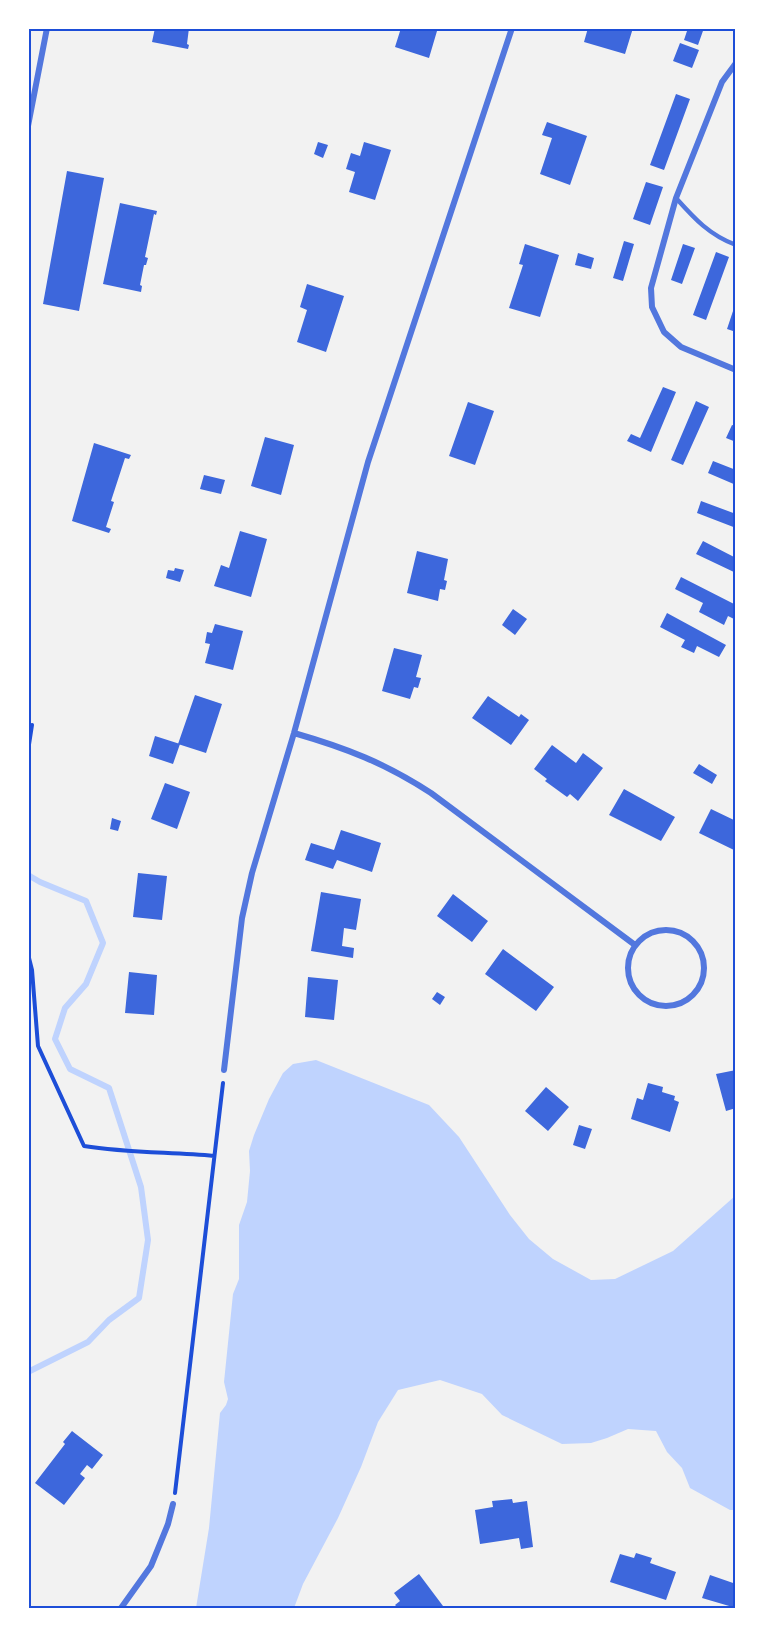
<svg xmlns="http://www.w3.org/2000/svg" width="764" height="1637" font-family="'Times New Roman',serif">
<style>
.water{fill:#bfd3fe}
.lines{fill:none;stroke-linecap:round;stroke-linejoin:round}
.stream{stroke:#bfd3fe;stroke-width:6}
.building{fill:#3d67dc}
.path{stroke:#1d4ed8;stroke-width:4}
.service{stroke:#5277de;stroke-width:4.5}
.minor{stroke:#5277de;stroke-width:6}
.neatline{fill:none;stroke:#1d4ed8;stroke-width:2}
</style>
<rect width="100%" height="100%" fill="#f2f2f2"/>
<!-- water -->
<path class="water" d="M 316,1060 L 429,1105 L 459,1137 L 510,1215 L 529,1239 L 553,1259 L 591,1280 L 615,1279 L 673,1251 L 735,1196 L 735,1510 L 730,1510 L 690,1488 L 682,1468 L 667,1452 L 656,1431 L 628,1429 L 607,1438 L 591,1443 L 562,1444 L 502,1415 L 482,1394 L 440,1380 L 398,1390 L 378,1422 L 361,1467 L 338,1518 L 303,1584 L 294,1608 L 196,1608 L 209,1528 L 220,1413 L 226,1405 L 228,1399 L 224,1382 L 233,1294 L 239,1279 L 239,1225 L 247,1202 L 250,1171 L 249,1151 L 254,1135 L 269,1099 L 283,1073 L 293,1064 Z"/>
<g class="lines">
<!-- stream -->
<path class="stream" d="M 28,875 L 40,882 L 86,901 L 103,943 L 86,984 L 65,1008 L 55,1039 L 70,1069 L 109,1088 L 141,1187 L 148,1240 L 139,1298 L 109,1320 L 88,1342 L 28,1372"/>
</g>
<!-- building -->
<path class="building" d="M 155,28 L 189,28 L 187,44 L 189,45 L 188,49 L 152,42 Z
M 401,28 L 433,28 L 437,31 L 429,58 L 395,47 Z
M 588,28 L 633,28 L 625,54 L 584,42 Z
M 688,28 L 704,28 L 698,45 L 684,40 Z
M 680,43 L 699,50 L 692,68 L 673,61 Z
M 676,94 L 690,99 L 664,170 L 650,165 Z
M 547,122 L 587,136 L 570,185 L 540,174 L 552,138 L 542,135 Z
M 318,142 L 328,145 L 323,158 L 314,154 Z
M 364,142 L 391,150 L 375,200 L 349,192 L 355,172 L 346,169 L 351,153 L 360,156 Z
M 67,171 L 104,178 L 79,311 L 43,304 Z
M 646,182 L 663,187 L 650,225 L 633,219 Z
M 120,203 L 157,211 L 156,215 L 154,214 L 145,257 L 148,258 L 146,265 L 144,265 L 140,285 L 142,286 L 141,292 L 103,284 Z
M 624,241 L 634,244 L 623,281 L 613,278 Z
M 525,244 L 559,255 L 540,317 L 509,308 L 523,265 L 519,264 Z
M 683,244 L 695,248 L 682,284 L 671,280 Z
M 716,252 L 729,257 L 706,320 L 693,315 Z
M 578,253 L 594,258 L 591,269 L 575,265 Z
M 307,284 L 344,296 L 326,352 L 297,342 L 307,310 L 300,307 Z
M 735,305 L 736,305 L 736,332 L 727,329 Z
M 663,387 L 676,392 L 651,452 L 627,441 L 631,434 L 640,438 Z
M 696,401 L 709,407 L 683,465 L 671,460 Z
M 468,402 L 494,411 L 475,465 L 449,456 Z
M 732,425 L 736,426 L 736,442 L 726,438 Z
M 265,437 L 294,445 L 281,495 L 251,486 Z
M 94,443 L 131,455 L 129,459 L 125,458 L 111,501 L 114,502 L 106,527 L 111,529 L 109,533 L 72,521 Z
M 713,461 L 736,470 L 736,485 L 708,473 Z
M 204,475 L 225,480 L 221,494 L 200,489 Z
M 701,501 L 736,514 L 736,528 L 697,513 Z
M 240,531 L 267,539 L 251,597 L 214,586 L 221,565 L 229,568 Z
M 703,541 L 736,558 L 736,573 L 696,554 Z
M 417,551 L 448,559 L 444,580 L 447,581 L 445,590 L 440,589 L 438,601 L 407,593 Z
M 175,568 L 184,570 L 180,582 L 166,578 L 168,570 L 174,571 Z
M 681,577 L 736,605 L 736,620 L 728,616 L 724,625 L 699,612 L 703,603 L 675,589 Z
M 513,609 L 527,619 L 515,635 L 502,625 Z
M 667,613 L 726,645 L 719,657 L 697,646 L 694,653 L 681,647 L 685,640 L 660,627 Z
M 215,624 L 243,631 L 233,670 L 205,663 L 210,644 L 205,643 L 207,632 L 212,633 Z
M 394,648 L 422,655 L 416,677 L 421,678 L 418,688 L 414,687 L 410,699 L 382,691 Z
M 195,695 L 222,704 L 206,753 L 178,744 Z
M 488,696 L 519,717 L 521,714 L 529,720 L 511,745 L 472,718 Z
M 155,736 L 180,744 L 173,764 L 149,756 Z
M 552,745 L 576,763 L 583,753 L 603,768 L 578,801 L 570,794 L 567,797 L 545,781 L 547,779 L 534,769 Z
M 699,764 L 717,775 L 712,784 L 693,773 Z
M 165,783 L 190,792 L 177,829 L 151,819 Z
M 624,789 L 675,817 L 661,841 L 609,815 Z
M 711,809 L 736,821 L 736,851 L 699,833 Z
M 112,818 L 121,821 L 118,831 L 110,829 Z
M 341,830 L 381,843 L 372,872 L 337,860 L 333,869 L 305,860 L 311,843 L 334,850 Z
M 138,873 L 167,876 L 162,920 L 133,917 Z
M 321,892 L 361,899 L 356,930 L 344,928 L 342,946 L 354,948 L 353,958 L 311,951 Z
M 453,894 L 488,921 L 472,942 L 437,916 Z
M 503,949 L 554,987 L 536,1011 L 485,974 Z
M 129,972 L 157,975 L 154,1015 L 125,1013 Z
M 308,977 L 338,980 L 334,1020 L 305,1017 Z
M 437,992 L 445,997 L 440,1005 L 432,999 Z
M 736,1070 L 736,1108 L 726,1111 L 716,1074 Z
M 648,1083 L 663,1087 L 662,1092 L 675,1096 L 674,1100 L 679,1102 L 670,1132 L 631,1119 L 637,1098 L 643,1100 Z
M 546,1087 L 569,1107 L 548,1131 L 525,1111 Z
M 579,1125 L 592,1129 L 585,1149 L 573,1145 Z
M 72,1431 L 103,1455 L 92,1469 L 87,1465 L 80,1474 L 85,1478 L 64,1505 L 35,1483 L 65,1444 L 63,1442 Z
M 512,1499 L 513,1503 L 527,1501 L 533,1547 L 521,1549 L 519,1538 L 480,1544 L 475,1510 L 493,1507 L 492,1501 Z
M 636,1553 L 652,1558 L 650,1563 L 676,1572 L 666,1600 L 610,1582 L 620,1554 L 634,1558 Z
M 419,1574 L 443,1606 L 439,1608 L 398,1608 L 395,1605 L 400,1601 L 394,1593 Z
M 710,1575 L 736,1584 L 736,1608 L 702,1598 Z"/>
<g class="lines">
<!-- path -->
<path class="path" d="M 28,751 L 32,725
M 28,954 L 32,970 L 38,1046 L 84,1146 C 127,1153 171,1152 214,1156
M 175,1493 L 223,1083"/>
<!-- service -->
<path class="service" d="M 676,198 C 694,218 709,235 736,245"/>
<!-- minor -->
<path class="minor" d="M 736,63 L 722,82 L 676,198 L 651,288 L 652,307 L 664,332 L 681,347 L 736,370
M 28,126 L 47,28
M 294,733 C 346,748 385,763 431,793 L 635,945
M628 968a38 38 0 1 1 76 0a38 38 0 1 1-76 0Z
M 224,1070 L 242,918 L 252,873 L 294,733 L 368,462 L 512,28
M 121,1608 L 151,1566 L 168,1524 L 173,1504"/>
</g>
<!-- border -->
<rect width="764" height="1637" fill="none" stroke="#ffffff" stroke-width="60"/>
<rect x="30" y="30" width="704" height="1577" class="neatline"/>
</svg>
